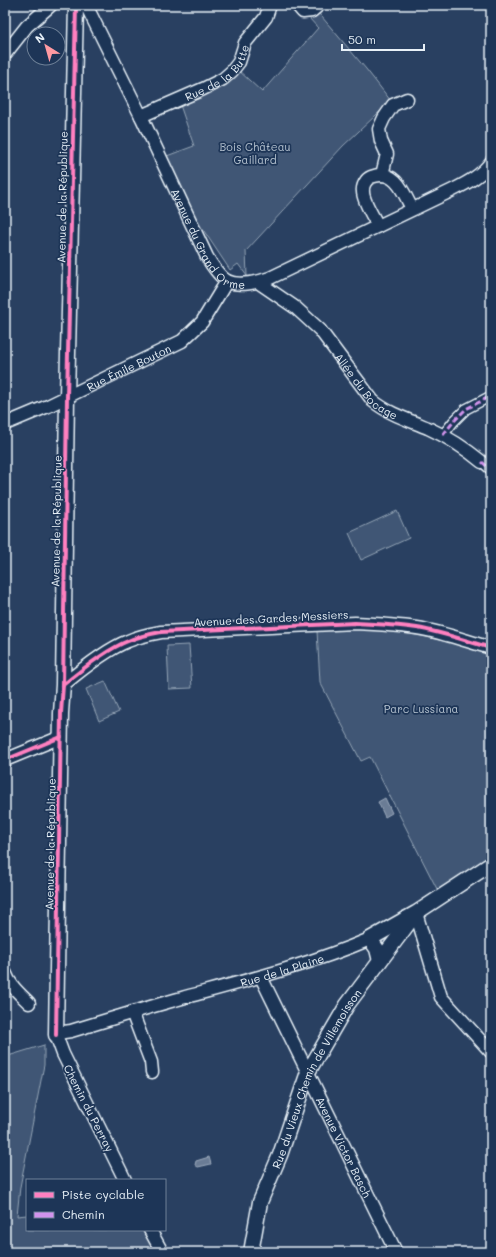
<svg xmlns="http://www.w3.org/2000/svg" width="496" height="1257" font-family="Mali,sans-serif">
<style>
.green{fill:#415774;stroke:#94a4b6}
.water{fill:#6b7c95;stroke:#9dabbd}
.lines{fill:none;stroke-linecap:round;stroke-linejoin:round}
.pedestrian-casing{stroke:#e8f1f8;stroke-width:12}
.minor-casing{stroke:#e8f1f8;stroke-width:15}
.tertiary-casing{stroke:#e8f1f8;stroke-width:17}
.pedestrian{stroke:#1d3557;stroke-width:9}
.minor{stroke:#1d3557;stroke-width:12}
.tertiary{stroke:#1d3557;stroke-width:14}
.quiet{stroke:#d193ec;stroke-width:3;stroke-dasharray:6 3;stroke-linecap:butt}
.cycleway-casing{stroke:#1d3557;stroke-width:6}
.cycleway{stroke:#ff80c0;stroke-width:4}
.labels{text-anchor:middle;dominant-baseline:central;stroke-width:3.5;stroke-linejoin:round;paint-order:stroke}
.street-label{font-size:11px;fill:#e8f1f8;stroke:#1d3557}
.park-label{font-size:11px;fill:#b6c3d0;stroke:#1d3557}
</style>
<rect width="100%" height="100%" fill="#294061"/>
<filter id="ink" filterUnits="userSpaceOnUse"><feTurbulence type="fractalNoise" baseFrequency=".025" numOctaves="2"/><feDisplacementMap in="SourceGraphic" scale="8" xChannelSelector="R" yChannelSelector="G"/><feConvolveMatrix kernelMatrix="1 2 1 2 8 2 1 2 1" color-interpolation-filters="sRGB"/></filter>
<g filter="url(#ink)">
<!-- green -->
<path class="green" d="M 316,10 L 366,69 L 391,101 L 343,146 L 246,251 L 247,276 L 238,264 L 230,270 L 194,216 L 164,157 L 194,146 L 180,105 L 237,69 L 262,92 L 318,28 L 309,18 Z
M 397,511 L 409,538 L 361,560 L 349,533 Z
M 339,630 C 355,630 370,629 386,631 C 422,634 456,644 491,654 L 491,856 L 438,891 L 370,757 L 361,761 L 320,682 L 317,631 Z
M 189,645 L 192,688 L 169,689 L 167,646 Z
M 105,681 L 119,712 L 99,721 L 86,689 Z
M 44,1045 L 44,1065 L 20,1187 L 17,1216 L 27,1215 L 27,1230 L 145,1230 L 156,1252 L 5,1252 L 5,1054 L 8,1056 Z"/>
<!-- water -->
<path class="water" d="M 385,798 L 392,813 L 385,817 L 378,802 Z
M 209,1157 L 211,1164 L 198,1167 L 195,1165 L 196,1161 Z"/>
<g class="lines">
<defs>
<path id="pedestrian" d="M 443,435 L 454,421 L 466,409 L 491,396
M 482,462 L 491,470"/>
<g id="minor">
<path id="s1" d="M 86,5 L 141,116 L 207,257 C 211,264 220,277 227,281 C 239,287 259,282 270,278 L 453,190 C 467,183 482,175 491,162"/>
<path d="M 297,5 L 303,12 L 312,11 L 319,5"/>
<path d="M 5,54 L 27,26 L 51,5"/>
<path id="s2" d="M 141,116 L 203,89 L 223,79 L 232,71 L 239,62 L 245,43 L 266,17 L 270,5"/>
<path d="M 382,175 L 387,154 L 381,141 L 379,129 L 384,118 L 393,105 L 407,99"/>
<path d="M 378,226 C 374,218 363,201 363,192 C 362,186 366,179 371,177 C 395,167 404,193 412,209"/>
<path id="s3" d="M 258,282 L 296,308 L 320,330 L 373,401 C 389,414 409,420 428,428 C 448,437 465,448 482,462"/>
<path id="s4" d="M 5,424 L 48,406 L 182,341 L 202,322 L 227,281"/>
<path d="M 63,685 C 81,670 107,649 128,641 C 139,636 150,634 161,632 L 355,623 C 376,624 396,625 417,628 C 442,632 466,641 491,648"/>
<path d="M 5,760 L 61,737"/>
<path d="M 416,913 L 441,997 L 491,1052"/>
<path d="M 5,972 C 10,986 19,993 29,1003"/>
<path id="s5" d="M 261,977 L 396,1252"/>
<path d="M 132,1012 L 151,1062 L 152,1072"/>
<path id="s6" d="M 125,1180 L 63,1054 L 56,1035 L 64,1032 L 71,1031 C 108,1020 145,1008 182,998 C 245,981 309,965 370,939"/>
<path d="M 150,1230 L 162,1252"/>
</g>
<g id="tertiary">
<path d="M 380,961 L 377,949 L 370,939 L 416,913 L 491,864"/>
<path d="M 56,1035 L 61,713 L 63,685 L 67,397 L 76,6"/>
<path id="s7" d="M 251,1252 L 260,1202 L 280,1155 L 308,1072 L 347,1005 L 408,924 L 405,919"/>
</g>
</defs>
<!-- pedestrian casing -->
<use href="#pedestrian" class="pedestrian-casing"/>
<!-- minor casing -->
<use href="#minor" class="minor-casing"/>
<!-- tertiary casing -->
<use href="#tertiary" class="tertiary-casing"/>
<!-- pedestrian -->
<use href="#pedestrian" class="pedestrian"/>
<!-- minor -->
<use href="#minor" class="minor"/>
<!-- tertiary -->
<use href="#tertiary" class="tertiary"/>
<!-- quiet -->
<path class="quiet" d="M 443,435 L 454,421 L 466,409 L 491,396
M 482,462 L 491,470"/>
<defs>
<path id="cycleway" d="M 63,685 C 81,670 107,649 128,641 C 139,636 150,634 161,632 L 355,623 C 376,624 396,625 417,628 C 442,632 466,641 491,648
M 5,760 L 61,737
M 56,1035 L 61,713 L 63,685 L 67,397 L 76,6"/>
</defs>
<!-- cycleway casing -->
<use href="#cycleway" class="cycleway-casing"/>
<!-- cycleway -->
<use href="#cycleway" class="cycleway"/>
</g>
</g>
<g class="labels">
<!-- street labels -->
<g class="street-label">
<text stroke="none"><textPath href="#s2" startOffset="90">Rue de la Butte</textPath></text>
<text transform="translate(62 197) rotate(-89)">Avenue de la République</text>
<text stroke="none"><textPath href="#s1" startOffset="267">Avenue du Grand Orme</textPath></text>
<text stroke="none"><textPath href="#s4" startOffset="136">Rue Émile Bouton</textPath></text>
<text stroke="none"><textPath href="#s3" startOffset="152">Allée du Bocage</textPath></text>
<text transform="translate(56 521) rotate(-89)">Avenue de la République</text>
<text transform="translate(271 618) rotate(-3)">Avenue des Gardes Messiers</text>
<text transform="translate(50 844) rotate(-89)">Avenue de la République</text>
<text stroke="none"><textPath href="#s6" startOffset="396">Rue de la Plaine</textPath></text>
<text stroke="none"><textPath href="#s7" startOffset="187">Rue du Vieux Chemin de Villemoisson</textPath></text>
<text transform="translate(89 1108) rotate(63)">Chemin du Perray</text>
<text stroke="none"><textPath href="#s5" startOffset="189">Avenue Victor Basch</textPath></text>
</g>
<!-- park labels -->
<g class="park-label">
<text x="255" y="146">Bois Château<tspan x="255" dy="13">Gaillard</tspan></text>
<text x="421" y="708">Parc Lussiana</text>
</g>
</g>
<!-- margin -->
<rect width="496" height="1257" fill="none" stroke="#1d3557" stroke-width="20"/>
<rect x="10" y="10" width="476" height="1237" fill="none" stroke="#e8f1f8" stroke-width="1.5" filter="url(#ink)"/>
<!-- legend -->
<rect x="26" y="1179" width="140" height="52" fill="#1d3557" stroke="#6e8097"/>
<rect x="34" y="1192" width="20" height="6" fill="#ff80c0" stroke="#6e8097"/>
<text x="62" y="1199" font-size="12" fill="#e8f1f8">Piste cyclable</text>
<rect x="34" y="1212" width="20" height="6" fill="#d193ec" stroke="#6e8097"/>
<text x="62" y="1219" font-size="12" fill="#e8f1f8">Chemin</text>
<!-- north arrow -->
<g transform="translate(46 46) rotate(323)"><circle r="19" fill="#1d3557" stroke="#6e8097"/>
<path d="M0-3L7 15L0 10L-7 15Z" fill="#ff9aa2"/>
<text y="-6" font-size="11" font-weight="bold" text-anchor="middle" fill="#e8f1f8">N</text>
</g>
<!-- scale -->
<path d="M342 44v6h82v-6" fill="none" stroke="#e8f1f8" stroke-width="2"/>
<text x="348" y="44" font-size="12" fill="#e8f1f8" stroke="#1d3557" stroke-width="3" paint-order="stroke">50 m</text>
</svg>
